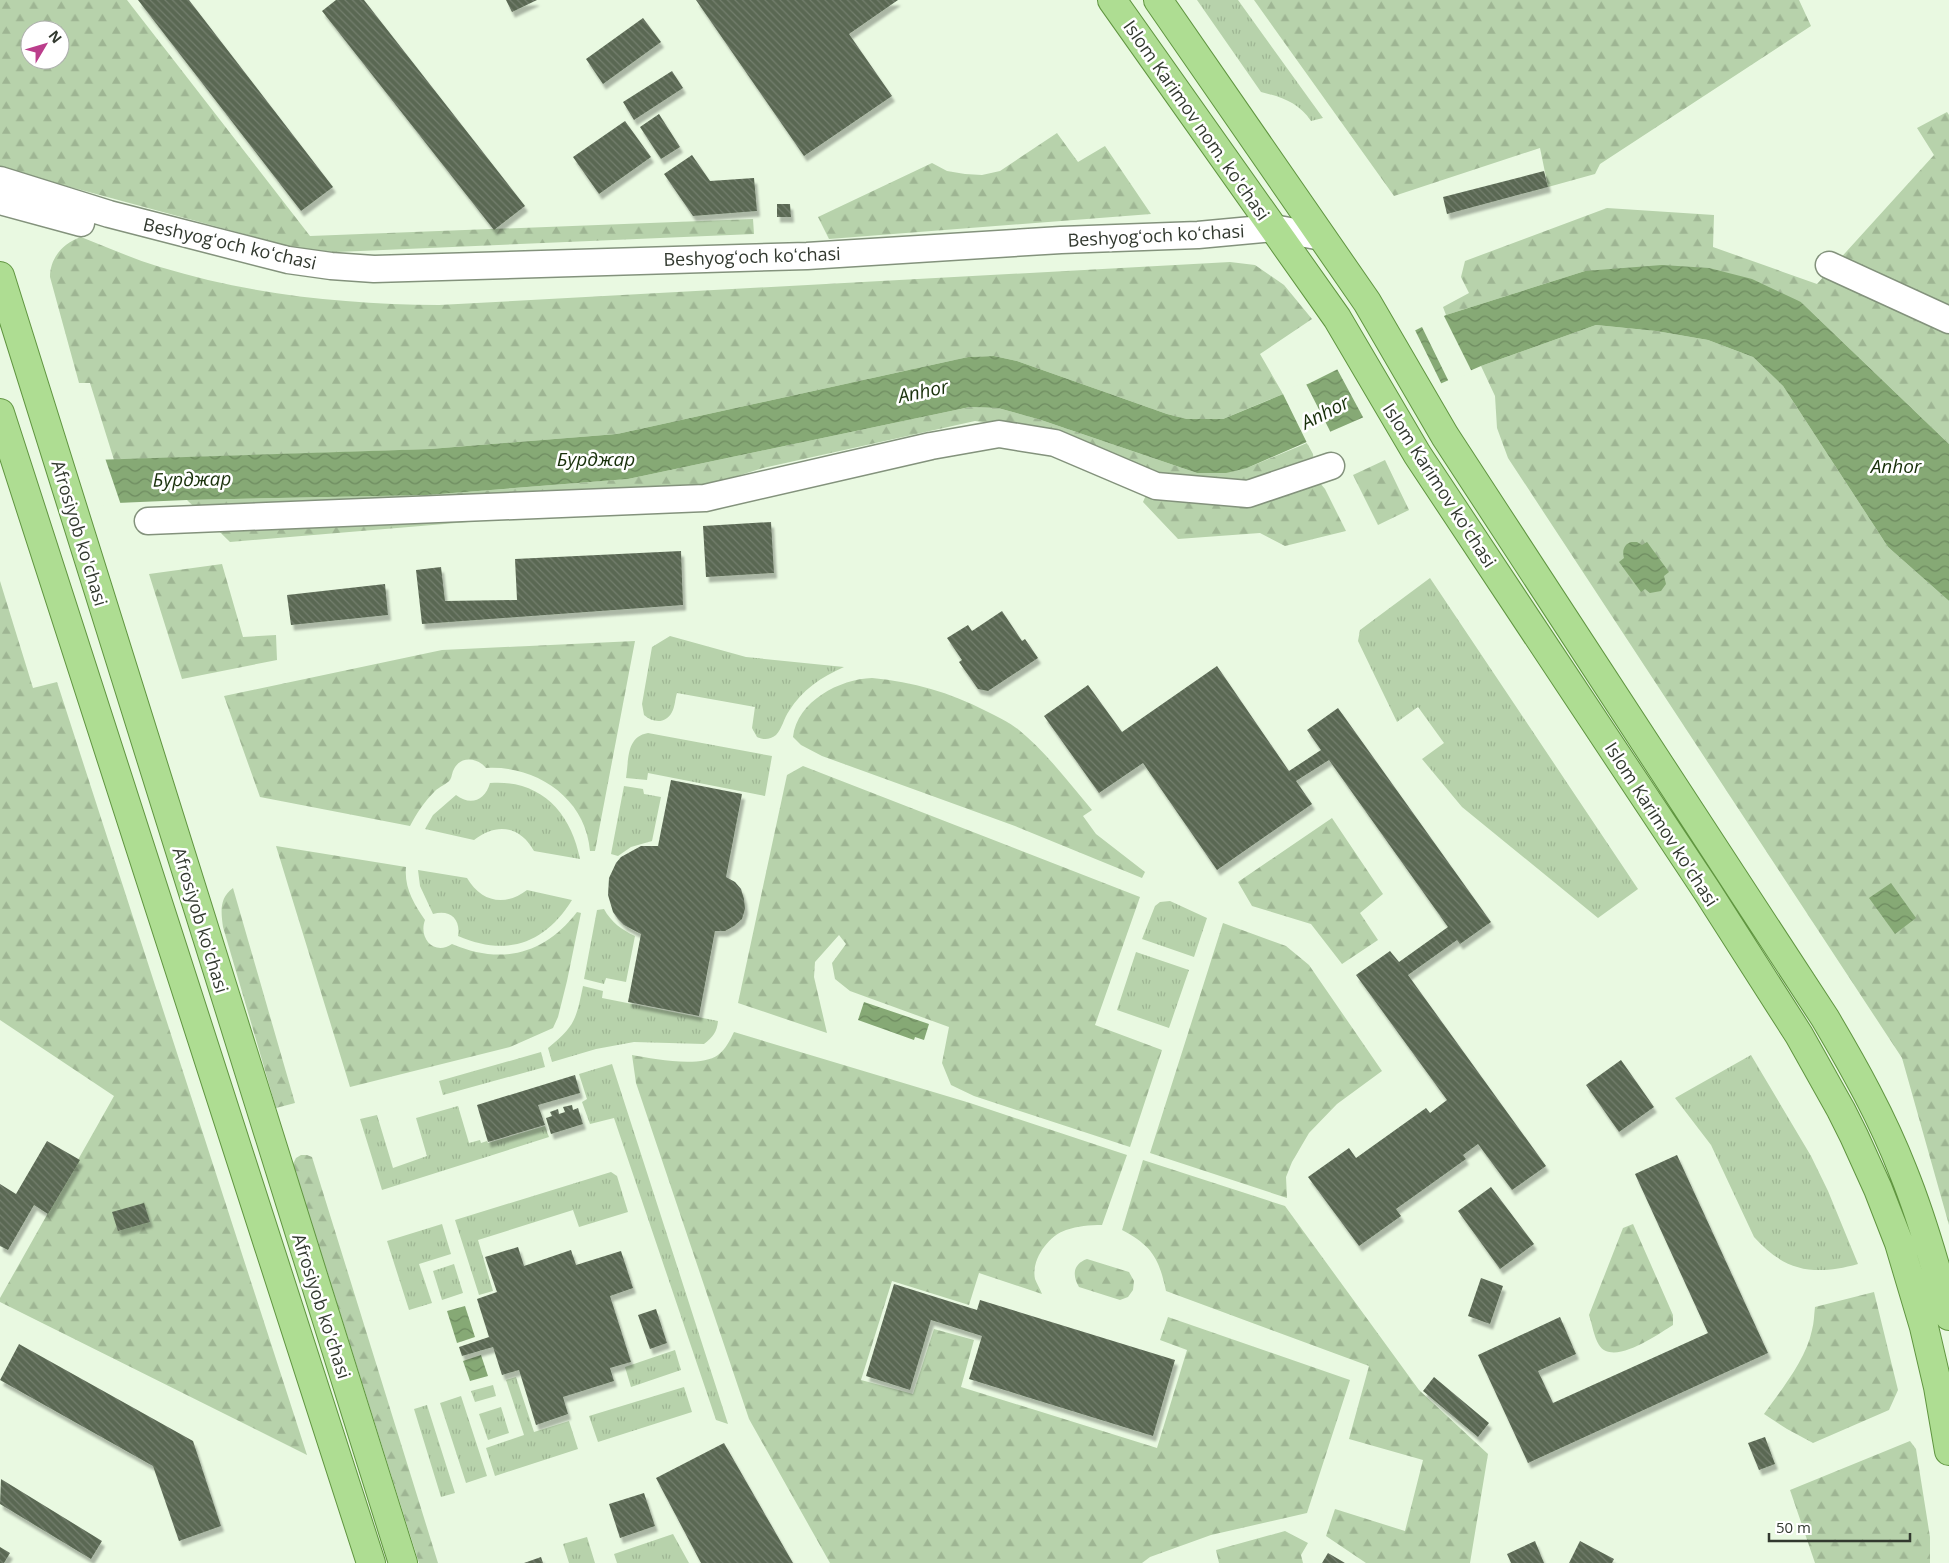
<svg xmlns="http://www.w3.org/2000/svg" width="1949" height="1563" font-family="'Open Sans',sans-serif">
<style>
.grass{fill:url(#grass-tufts)}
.forest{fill:url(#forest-firs);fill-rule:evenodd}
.water{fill:url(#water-waves)}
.pier{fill:#e9f9e1}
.building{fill:url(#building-back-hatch);filter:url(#shadow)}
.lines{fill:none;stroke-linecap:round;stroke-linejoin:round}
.minor-casing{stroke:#83927c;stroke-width:29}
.major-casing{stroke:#609540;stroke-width:30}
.minor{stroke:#fff;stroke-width:26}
.major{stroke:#aedd92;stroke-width:28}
.labels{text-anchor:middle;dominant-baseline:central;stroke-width:5;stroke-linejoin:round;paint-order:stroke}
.street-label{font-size:18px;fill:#32392f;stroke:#fff}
.water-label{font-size:19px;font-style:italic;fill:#19310b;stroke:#fff}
</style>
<defs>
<pattern id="grass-tufts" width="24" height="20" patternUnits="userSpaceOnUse" patternTransform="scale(1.25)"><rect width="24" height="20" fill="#b7d2ab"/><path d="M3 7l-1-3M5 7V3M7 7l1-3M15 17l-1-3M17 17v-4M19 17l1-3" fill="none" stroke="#9eb593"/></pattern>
<pattern id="forest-firs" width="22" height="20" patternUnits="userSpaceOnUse" patternTransform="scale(1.25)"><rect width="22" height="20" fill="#b7d2ab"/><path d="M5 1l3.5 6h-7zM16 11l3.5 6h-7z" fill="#9eb593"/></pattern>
<pattern id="water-waves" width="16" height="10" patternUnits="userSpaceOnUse" patternTransform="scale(1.25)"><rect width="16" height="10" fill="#86a975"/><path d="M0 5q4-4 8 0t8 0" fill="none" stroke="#6e8b60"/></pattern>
<pattern id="building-back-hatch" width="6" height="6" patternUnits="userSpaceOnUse" patternTransform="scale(1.25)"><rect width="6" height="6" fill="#5a6853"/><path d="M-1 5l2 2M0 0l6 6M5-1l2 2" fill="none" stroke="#747f6e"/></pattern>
<filter id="shadow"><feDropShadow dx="3" dy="5.5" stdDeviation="1" flood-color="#0004"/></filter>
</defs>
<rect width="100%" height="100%" fill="#e9f9e1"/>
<!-- grass -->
<path class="grass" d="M 1197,0 L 1238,0 L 1323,118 L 1311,121 C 1299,103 1282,97 1261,92 Z
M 1430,578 L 1638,889 L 1598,918 L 1462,807 L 1422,759 L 1444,743 L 1418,707 L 1397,722 L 1358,641 L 1360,630 Z
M 670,636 L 746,657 L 844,667 C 821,677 802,690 789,711 C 784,718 782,729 776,735 C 770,740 763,740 757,737 L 752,728 L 755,707 L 677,693 C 675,699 675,707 672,712 C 666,724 653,723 644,715 L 642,704 L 652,647 Z
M 648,733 L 772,756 L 765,796 L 648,773 L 647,780 L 626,778 C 629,759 626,737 648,733 Z
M 490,783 C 540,779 571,812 580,859 L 534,851 C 520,826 497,822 474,840 L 425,829 L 433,815 L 456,795 C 470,806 485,801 490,783 Z
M 624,786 L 643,789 L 644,794 L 661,797 L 652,841 L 631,847 L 618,856 L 611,854 Z
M 418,870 L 467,878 C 481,902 505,907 527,890 L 572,900 C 545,944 506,957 458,936 C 461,919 450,909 433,914 L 420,886 Z
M 1170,901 L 1207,918 L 1194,957 L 1142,939 L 1155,906 L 1160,902 Z
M 604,909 C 611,922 622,930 635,936 L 626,982 L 606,978 L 604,984 L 584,979 L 597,910 Z
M 1136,952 L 1189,970 L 1169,1028 L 1117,1010 Z
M 583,986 L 603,991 L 602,998 L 718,1021 C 717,1032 713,1037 704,1044 L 634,1042 L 596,1049 L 552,1062 L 548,1048 C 575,1026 576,1020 583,986 Z
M 541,1052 L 545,1067 L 443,1095 L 439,1081 Z
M 1751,1055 L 1811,1156 L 1828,1191 L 1858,1264 C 1815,1276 1785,1272 1754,1237 L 1711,1145 L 1675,1098 Z
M 612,1064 L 728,1424 L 716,1420 L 614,1118 L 590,1124 L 582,1102 L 587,1099 L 579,1074 Z
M 458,1106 L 469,1143 L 480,1140 L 481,1143 L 487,1141 L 488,1143 L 545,1126 L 549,1137 L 382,1190 L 360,1119 L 377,1115 L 393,1168 L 427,1156 L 416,1118 Z
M 611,1172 L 617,1176 L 628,1212 L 579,1227 L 573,1210 L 478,1240 L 493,1291 L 479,1295 L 455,1220 Z
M 442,1224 L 451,1254 L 419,1264 L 432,1303 L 409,1310 L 387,1241 Z
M 454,1264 L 463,1293 L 442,1300 L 433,1271 Z
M 675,1350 L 681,1370 L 631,1387 L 625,1367 Z
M 516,1377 L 534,1432 L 569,1421 L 578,1449 L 495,1476 L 486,1448 L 524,1435 L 506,1380 Z
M 493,1385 L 496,1396 L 475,1402 L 471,1391 Z
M 684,1387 L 692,1412 L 598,1442 L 589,1416 Z
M 461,1396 L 487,1476 L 466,1483 L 440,1403 Z
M 427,1405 L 455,1493 L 441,1497 L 414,1409 Z
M 501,1407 L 509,1433 L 488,1440 L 479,1414 Z
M 673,1534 L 689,1563 L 617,1563 L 614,1554 Z
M 587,1537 L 595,1563 L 569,1563 L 563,1544 Z"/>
<!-- forest -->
<path class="forest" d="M 0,0 L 127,0 L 310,236 L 753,219 L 754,234 L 314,253 L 0,168 ZM 30,30 L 60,30 L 60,60 L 30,60 Z
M 1254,0 L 1799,0 L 1811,26 L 1600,164 L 1595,174 L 1548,187 L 1540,148 L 1394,196 Z
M 1947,112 L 1949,115 L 1949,444 L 1801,302 L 1585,271 L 1446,315 L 1443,307 L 1469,293 L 1461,277 L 1465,261 L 1607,208 L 1714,215 L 1713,247 L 1817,284 L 1934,155 L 1917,128 Z
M 1057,133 L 1078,162 L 1105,146 L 1151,214 L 829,239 L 818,217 L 932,163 L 947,171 L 965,174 L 982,175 L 1000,171 Z
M 81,237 C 107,247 133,259 160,267 C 252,295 344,304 439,305 L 1230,262 L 1255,265 L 1284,285 L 1312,319 L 1260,354 L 1283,394 L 1223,419 L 1187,419 L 1167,414 L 1017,361 L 994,356 L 968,357 L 617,434 L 430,449 L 114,460 L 90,383 L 79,383 L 50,277 C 50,258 63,243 81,237 Z
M 1596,325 L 1656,331 L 1708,340 L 1753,357 L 1783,386 L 1888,547 L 1949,601 L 1949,1225 L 1902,1058 L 1508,458 L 1497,428 L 1495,396 L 1481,366 Z
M 970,407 L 998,408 L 1041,420 L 1197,473 L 1247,468 L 1307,443 L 1313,454 L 1315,477 L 1325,489 L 1346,531 L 1285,546 L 1260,533 L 1178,539 L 1143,502 L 1155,474 L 1035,429 L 975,421 L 763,468 L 634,508 L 230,542 L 187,500 L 427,495 L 628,479 Z
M 1385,460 L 1409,510 L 1378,525 L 1353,475 Z
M 222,564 L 243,637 L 276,635 L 277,660 L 182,679 L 149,574 Z
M 0,581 L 33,688 L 57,682 L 307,1455 L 0,1302 L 0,1298 L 114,1096 L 0,1020 Z
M 635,641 L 595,851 L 590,851 C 586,798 536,765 486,768 C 478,758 461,755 454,769 C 452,772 452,777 450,780 C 447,784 439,787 435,791 C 424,802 417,813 410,826 L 260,797 L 224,696 L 442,650 Z
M 872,678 C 914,682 949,692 986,711 C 998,717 1009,722 1019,730 C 1047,753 1069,783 1092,810 L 1083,816 L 1096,834 L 1145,872 L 1142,878 L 1015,826 L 822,756 L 801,745 L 793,737 C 797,701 840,679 872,678 Z
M 803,766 L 1140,897 L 1095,1025 L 1162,1050 L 1130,1147 L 974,1096 L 951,1085 L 942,1063 L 949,1027 L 850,991 L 835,979 L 832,963 L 846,944 L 839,935 L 815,962 L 814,977 L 827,1033 L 738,1003 L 787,775 Z
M 1332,818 L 1383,894 L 1360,913 L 1378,940 L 1342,964 L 1311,924 L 1252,906 L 1238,882 Z
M 276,846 L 406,867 C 404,888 414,904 425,920 C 418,939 435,956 452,944 C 501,965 544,955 577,912 L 581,913 L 567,981 L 558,1017 L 553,1028 L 510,1047 L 350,1087 Z
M 233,888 L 295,1103 L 276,1108 L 223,927 C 221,912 219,898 233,888 Z
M 1223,923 L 1286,946 L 1309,965 L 1382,1071 L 1337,1104 L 1309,1133 L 1292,1162 L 1286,1177 L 1287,1198 L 1150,1153 Z
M 734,1032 L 970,1103 L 1127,1155 L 1102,1225 C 1089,1225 1078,1226 1066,1230 C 1048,1236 1031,1260 1035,1279 C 1037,1284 1040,1289 1042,1294 L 979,1273 L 969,1305 L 892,1281 L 861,1380 L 913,1394 L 934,1329 L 974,1340 L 961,1387 L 1157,1448 L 1187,1350 L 1160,1340 L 1168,1317 L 1350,1380 L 1307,1513 L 1211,1535 L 1150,1557 L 1142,1563 L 830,1563 L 749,1419 L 636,1083 L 632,1055 C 654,1059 700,1068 718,1055 C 726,1049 730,1040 734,1032 Z
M 301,1155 L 307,1155 L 312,1157 L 438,1563 L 419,1563 L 293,1164 L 296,1158 Z
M 1143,1160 L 1285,1206 L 1419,1390 L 1488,1454 L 1470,1563 L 1366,1563 L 1326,1536 L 1335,1509 L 1405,1531 L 1423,1460 L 1349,1439 L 1369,1366 L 1166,1291 C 1159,1258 1152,1246 1122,1230 Z
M 1633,1224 L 1673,1315 L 1673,1325 C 1658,1334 1613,1367 1599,1345 C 1594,1337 1592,1324 1589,1315 L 1623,1228 Z
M 1087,1259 L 1129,1272 L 1134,1281 L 1133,1290 L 1128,1297 L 1120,1300 L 1079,1287 C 1072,1275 1073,1264 1087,1259 Z
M 1874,1292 L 1898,1390 L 1889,1410 L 1813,1443 L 1787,1429 L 1764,1414 C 1781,1390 1806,1360 1812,1330 C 1814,1323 1814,1315 1815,1307 Z
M 1910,1441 L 1916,1449 L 1930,1537 L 1930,1563 L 1815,1563 L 1790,1490 Z
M 1285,1531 L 1308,1543 L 1301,1555 L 1303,1563 L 1219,1563 L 1216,1550 Z"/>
<!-- water -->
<path class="water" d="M 1662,265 L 1709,268 L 1752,279 L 1801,302 L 1949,444 L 1949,601 L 1888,547 L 1783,386 L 1753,357 L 1708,340 L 1656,331 L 1596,325 L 1481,366 L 1247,468 L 1226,473 L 1197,473 L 1041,420 L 998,408 L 970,407 L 628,479 L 427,495 L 187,500 L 0,508 L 0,463 L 430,449 L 617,434 L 968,357 L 994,356 L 1017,361 L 1167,414 L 1187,419 L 1223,419 L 1310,383 L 1446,315 L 1585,271 Z
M 1631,542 L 1637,542 L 1642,545 L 1647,542 L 1669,572 L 1664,576 L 1666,584 L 1661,591 L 1650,593 L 1645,589 L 1641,592 L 1619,562 L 1624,558 C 1622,551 1624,544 1631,542 Z
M 1891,883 L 1916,918 L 1895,934 L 1869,898 Z
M 864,1002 L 929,1024 L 924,1040 L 915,1037 L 914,1040 L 858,1020 Z
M 465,1306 L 475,1337 L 457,1343 L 447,1311 Z
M 481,1355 L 488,1376 L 470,1381 L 463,1361 Z"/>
<!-- pier -->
<path class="pier" d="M 1443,314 L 1472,372 L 1449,382 L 1421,325 Z
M 1414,328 L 1442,385 L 1364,419 L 1336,367 Z
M 1305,382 L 1331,433 L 1308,445 L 1282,392 Z
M 105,458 L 121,505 L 0,511 L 0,460 Z"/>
<!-- building -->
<path class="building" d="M 138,0 L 189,0 L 333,187 L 301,211 Z
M 336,0 L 364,0 L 525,206 L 494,230 L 322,11 Z
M 506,0 L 537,0 L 512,12 Z
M 696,0 L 898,0 L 849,34 L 892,96 L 804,156 Z
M 643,18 L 661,42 L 603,84 L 586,59 Z
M 672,71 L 683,88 L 634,120 L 623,102 Z
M 659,114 L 680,147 L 661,159 L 640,127 Z
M 625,121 L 651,157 L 599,194 L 573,157 Z
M 692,155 L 710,181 L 754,178 L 757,211 L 693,216 L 664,174 Z
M 1544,171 L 1548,187 L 1447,214 L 1443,197 Z
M 777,204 L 790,204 L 791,217 L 777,217 Z
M 771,522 L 774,573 L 706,577 L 703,526 Z
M 681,551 L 683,605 L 422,624 L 416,570 L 441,567 L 445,601 L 517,600 L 515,559 Z
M 385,584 L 388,615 L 291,625 L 287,595 Z
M 1002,611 L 1022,641 L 1025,639 L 1038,658 L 988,691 L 978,689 L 959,662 L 962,660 L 947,638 L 968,625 L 972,631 Z
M 1217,666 L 1289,771 L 1321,750 L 1307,730 L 1338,708 L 1491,922 L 1460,944 L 1457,940 L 1408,975 L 1546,1166 L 1512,1190 L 1478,1144 L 1463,1155 L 1466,1159 L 1396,1209 L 1401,1216 L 1359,1246 L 1308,1177 L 1349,1148 L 1356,1158 L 1426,1108 L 1430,1113 L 1447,1100 L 1356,975 L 1390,951 L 1399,962 L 1448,927 L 1329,760 L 1296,781 L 1312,804 L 1217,870 L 1143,763 L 1099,793 L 1044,716 L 1088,685 L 1122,732 Z
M 671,780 L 742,794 L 726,877 L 735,882 L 741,889 L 744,899 L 745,909 L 742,919 L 734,926 L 725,931 L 715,931 L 699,1016 L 628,1002 L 641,934 L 624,925 L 618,919 L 613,912 L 608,895 L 609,878 L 616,863 L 621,857 L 641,846 L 658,846 Z
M 1621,1060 L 1654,1107 L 1619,1132 L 1586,1085 Z
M 575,1075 L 580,1093 L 538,1105 L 545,1125 L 488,1142 L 477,1105 Z
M 572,1105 L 573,1110 L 578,1108 L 583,1124 L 551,1134 L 546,1118 L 552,1116 L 550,1112 L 558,1109 L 559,1114 L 565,1112 L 563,1107 Z
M 47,1141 L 80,1160 L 48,1214 L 34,1205 L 8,1250 L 0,1246 L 0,1184 L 16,1194 Z
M 1677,1155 L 1768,1353 L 1528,1463 L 1478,1355 L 1560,1317 L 1576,1354 L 1538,1371 L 1553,1403 L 1708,1333 L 1635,1174 Z
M 1491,1187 L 1534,1244 L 1500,1269 L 1458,1211 Z
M 144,1203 L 150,1222 L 118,1231 L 112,1212 Z
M 518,1247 L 524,1266 L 571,1250 L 576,1265 L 621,1251 L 633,1288 L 610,1296 L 631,1362 L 610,1368 L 614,1381 L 563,1397 L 568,1414 L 536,1425 L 519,1370 L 502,1375 L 493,1347 L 462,1356 L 459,1347 L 489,1337 L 477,1299 L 497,1292 L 485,1257 Z
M 1481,1278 L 1503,1286 L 1490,1324 L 1468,1316 Z
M 894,1284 L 977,1310 L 980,1300 L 1175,1360 L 1153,1436 L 969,1379 L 982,1336 L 931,1320 L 910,1390 L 866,1376 Z
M 656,1309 L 667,1343 L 650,1349 L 638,1315 Z
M 19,1344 L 193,1441 L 221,1526 L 179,1541 L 153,1466 L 0,1380 Z
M 1434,1377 L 1489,1423 L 1478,1437 L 1423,1391 Z
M 1765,1437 L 1775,1464 L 1759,1470 L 1748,1443 Z
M 724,1443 L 793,1563 L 701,1563 L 656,1478 Z
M 1,1479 L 102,1541 L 91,1559 L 0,1504 Z
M 644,1493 L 655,1526 L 620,1538 L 609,1504 Z
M 1535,1541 L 1544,1563 L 1511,1563 L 1507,1554 Z
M 1580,1541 L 1614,1559 L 1612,1563 L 1569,1563 Z
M 0,1547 L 10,1553 L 4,1563 L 0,1563 Z
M 1328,1553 L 1345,1563 L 1322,1563 Z
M 541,1557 L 543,1563 L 524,1563 Z"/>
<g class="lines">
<defs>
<path id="minor" d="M 0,180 L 109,214 L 288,260 L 331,266 L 374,269 L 807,256 L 1061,240 L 1198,235 L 1273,228 L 1322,237
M 0,201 L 81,223
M 1829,265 L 1949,320
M 148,521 L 705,498 L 931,446 L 999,434 L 1055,443 L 1156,486 L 1248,494 L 1331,466"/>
<path id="major" d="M 1112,0 L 1337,318 L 1417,454 L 1707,891 L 1799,1035 L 1841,1110 L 1854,1136 L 1878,1189 L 1899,1243 L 1924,1327 L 1938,1387 L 1949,1451
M 1158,0 L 1367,302 L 1445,436 L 1825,1018 C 1854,1067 1882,1117 1903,1171 C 1922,1218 1936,1267 1949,1316
M 0,276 L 403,1563
M 0,413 L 371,1563"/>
</defs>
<!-- minor casing -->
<use href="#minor" class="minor-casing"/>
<!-- major casing -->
<use href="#major" class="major-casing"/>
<!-- minor -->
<use href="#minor" class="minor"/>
<!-- major -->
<use href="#major" class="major"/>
</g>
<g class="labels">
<!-- street labels -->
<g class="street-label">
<text transform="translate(1197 120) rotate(55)">Islom Karimov nom. ko'chasi</text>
<text transform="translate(1156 235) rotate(-3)">Beshyogʻoch koʻchasi</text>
<text transform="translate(230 243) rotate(13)">Beshyogʻoch koʻchasi</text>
<text transform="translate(752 256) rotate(-2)">Beshyogʻoch koʻchasi</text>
<text transform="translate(1440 485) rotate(57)">Islom Karimov ko'chasi</text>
<text transform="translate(80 533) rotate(73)">Afrosiyob ko'chasi</text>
<text transform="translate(1662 824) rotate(57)">Islom Karimov ko'chasi</text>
<text transform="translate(201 920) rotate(73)">Afrosiyob ko'chasi</text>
<text transform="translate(322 1306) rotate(72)">Afrosiyob ko'chasi</text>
</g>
<!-- water labels -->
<g class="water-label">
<text transform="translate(923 391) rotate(-12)">Anhor</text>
<text transform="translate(1325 412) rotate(-27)">Anhor</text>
<text x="596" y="459">Бурджар</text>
<text x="1896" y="466">Anhor</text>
<text transform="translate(192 479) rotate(-1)">Бурджар</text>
</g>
</g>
<!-- north arrow -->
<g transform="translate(45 45) rotate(52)"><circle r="24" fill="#ffffff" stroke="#adb0ac"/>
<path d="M0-4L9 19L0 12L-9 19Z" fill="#bb3e8c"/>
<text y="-8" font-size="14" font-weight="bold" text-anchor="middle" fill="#32392f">N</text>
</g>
<!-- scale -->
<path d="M1769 1533v8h141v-8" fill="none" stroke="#32392f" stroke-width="2.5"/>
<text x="1776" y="1533" font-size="15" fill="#32392f" stroke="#ffffff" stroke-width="4" paint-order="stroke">50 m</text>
</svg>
